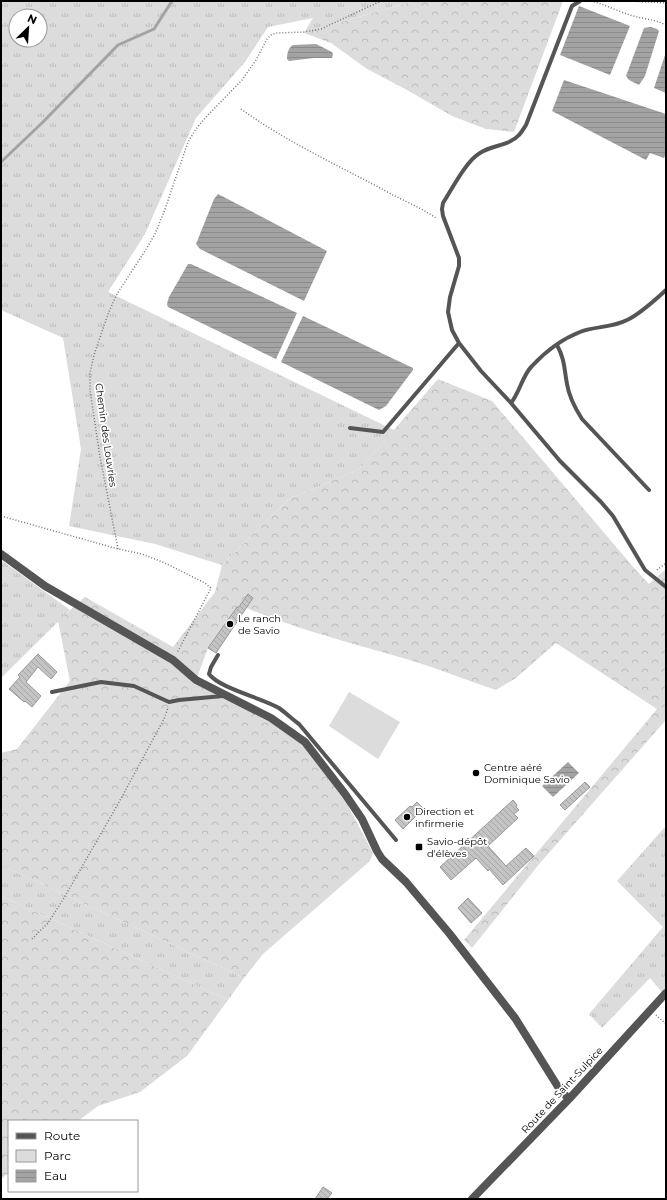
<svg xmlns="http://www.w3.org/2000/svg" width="667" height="1200" font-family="Montserrat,sans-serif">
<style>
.grass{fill:url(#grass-tufts);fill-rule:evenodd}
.forest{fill:url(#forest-crowns)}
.green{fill:#dcdcdc}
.water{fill:url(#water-rules)}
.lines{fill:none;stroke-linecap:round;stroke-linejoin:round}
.stream{stroke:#a3a3a3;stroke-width:3}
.building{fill:url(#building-back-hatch);stroke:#999}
.path{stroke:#777;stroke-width:1.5;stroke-dasharray:1 2;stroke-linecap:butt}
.service{stroke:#555;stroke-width:4}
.minor{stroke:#555;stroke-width:8}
.poi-dot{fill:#000;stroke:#fff;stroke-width:1.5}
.labels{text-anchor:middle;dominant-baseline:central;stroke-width:3.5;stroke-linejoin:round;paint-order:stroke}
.street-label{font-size:10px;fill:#000;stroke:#fff}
.poi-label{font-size:10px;fill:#000;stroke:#fff;text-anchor:start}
</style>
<defs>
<pattern id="grass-tufts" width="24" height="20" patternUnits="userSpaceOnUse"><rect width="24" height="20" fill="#dcdcdc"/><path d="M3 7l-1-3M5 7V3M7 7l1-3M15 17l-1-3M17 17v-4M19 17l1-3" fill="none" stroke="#bbb"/></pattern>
<pattern id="forest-crowns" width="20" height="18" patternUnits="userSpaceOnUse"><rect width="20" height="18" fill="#dcdcdc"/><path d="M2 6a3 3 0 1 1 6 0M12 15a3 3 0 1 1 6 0" fill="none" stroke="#bbb"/></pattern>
<pattern id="water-rules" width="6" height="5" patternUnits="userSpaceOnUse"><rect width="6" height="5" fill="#a3a3a3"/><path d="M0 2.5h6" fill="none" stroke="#8b8b8b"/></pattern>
<pattern id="building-back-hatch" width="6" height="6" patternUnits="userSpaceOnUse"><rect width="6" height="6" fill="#c4c4c4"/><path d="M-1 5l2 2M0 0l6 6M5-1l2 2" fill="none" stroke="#a7a7a7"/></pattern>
</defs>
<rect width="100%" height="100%" fill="#fff"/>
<!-- grass -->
<path class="grass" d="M 1,1 L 414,1 L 304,33 L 313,18 L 268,27 L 245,62 L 196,118 L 145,234 L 108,292 L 394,430 L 360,469 L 289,499 L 222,565 L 155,544 L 69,526 L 81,449 L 63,338 L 1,310 ZM 16,16 L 40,16 L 40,40 L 16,40 Z
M 1,560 L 70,610 L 1,678 Z
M 664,828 L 666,830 L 666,988 L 662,992 L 650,978 L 602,1028 L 589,1014 L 663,927 L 617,881 Z
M 1,865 L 244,978 L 228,1000 L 1,896 Z"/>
<!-- forest -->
<path class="forest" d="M 414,1 L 563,1 L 514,132 L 486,129 L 452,116 L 407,90 L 367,69 L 331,43 L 304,33 Z
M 438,379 L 492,401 L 635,569 L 649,584 L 666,569 L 666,720 L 540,863 L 472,948 L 464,940 L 657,709 L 556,643 L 516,678 L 496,690 C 469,681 441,670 413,661 C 356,644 295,630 240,605 L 238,608 L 237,607 L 208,648 L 195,683 L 270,722 L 303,745 L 347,804 L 373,853 L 370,861 L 263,954 L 244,978 L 1,865 L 1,753 L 17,749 L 70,681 L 58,621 L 85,597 L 173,647 L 215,592 L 222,565 L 289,499 L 360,469 Z
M 1,896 L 228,1000 L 187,1056 L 140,1092 L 98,1106 L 78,1121 L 9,1121 L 9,1173 L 1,1179 Z"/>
<!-- green -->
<path class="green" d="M 349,692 L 400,722 L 378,759 L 329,726 Z"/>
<!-- water -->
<path class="water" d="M 579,6 L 630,26 L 610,75 L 560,55 Z
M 651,27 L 657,29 L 659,31 L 645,76 L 639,85 L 629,80 L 626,76 L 644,28 Z
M 316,44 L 332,52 L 333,54 L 332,58 L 314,58 L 289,61 L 287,59 C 287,54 288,48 293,45 Z
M 666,52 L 666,93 L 654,88 Z
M 564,80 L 666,114 L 666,154 L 664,158 L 650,153 L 646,160 L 552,111 Z
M 218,194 L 327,251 L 304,301 L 200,249 L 196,244 L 214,199 Z
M 188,264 L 191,264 L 297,313 L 276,359 L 168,307 C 166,304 168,301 169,297 Z
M 303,316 L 413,368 L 413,370 L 386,406 L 379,410 L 281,362 Z
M 568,762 L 579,773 L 553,797 L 542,786 Z"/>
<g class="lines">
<!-- stream -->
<path class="stream" d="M 1,162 L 43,122 L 118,45 L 154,29 L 172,1"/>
</g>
<!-- building -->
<path class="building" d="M 248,594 L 253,598 L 216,653 L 208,648 L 237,607 L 238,608 Z
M 38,654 L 57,672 L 51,679 L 38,667 L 26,682 L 41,696 L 32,707 L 25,701 L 24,702 L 9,689 L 20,677 L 18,675 Z
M 585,782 L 590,787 L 565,810 L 560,805 Z
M 513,800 L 517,805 L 516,807 L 519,810 L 514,814 L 518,818 L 488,846 L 506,866 L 526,848 L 534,856 L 503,885 L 489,869 L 488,871 L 476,858 L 451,880 L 440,867 Z
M 417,802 L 423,808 L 417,813 L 418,814 L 403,829 L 395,820 L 410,806 L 412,807 Z
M 468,898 L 482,913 L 471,923 L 458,908 Z
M 323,1187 L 332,1193 L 327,1199 L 315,1199 Z"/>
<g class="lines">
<!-- path -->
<path class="path" d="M 591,1 C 604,4 617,11 630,15 C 642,19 654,19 666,25
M 630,1 L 666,3
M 241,109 C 288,143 342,167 393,195 C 407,202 423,209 436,218
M 1,516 L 118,549 L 142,554 L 165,563 L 205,583 L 211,588 L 177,653
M 118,549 L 100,457 L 90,390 L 90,373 L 94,355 L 108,314 L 117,294 L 145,251 L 155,234 L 164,212 L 188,142 L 196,129 L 206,117 L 242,80 L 256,60 L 267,39 L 271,35 L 276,33 L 304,32 L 321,29 L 381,1
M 657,570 L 666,563
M 32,939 L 48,923 L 64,898 L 118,804 L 164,719 L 168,708
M 656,1015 L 666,1024"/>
<!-- service -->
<path class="service" d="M 580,1 L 572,6 L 526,125 C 524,128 522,132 519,135 C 509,146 492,145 480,153 C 466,161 452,189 443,203 L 442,209 L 443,216 L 459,258 L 459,266 L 450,297 L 448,312 L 452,330 L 459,343 L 481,371 L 511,403 L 560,461 L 601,502 L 613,516 L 645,570 L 666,587
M 557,345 C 565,360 564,368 567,384 C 569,397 575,408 582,419 L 649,490
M 511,403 C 520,392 522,376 532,366 C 545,352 562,339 580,332 C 595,326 612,328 627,320 C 640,314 655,300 666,290
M 350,428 L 383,432 L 459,343
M 218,655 L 211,667 L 209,674 C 219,688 262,698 279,708 C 286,713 292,719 299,724 L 396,840
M 52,692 L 101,682 L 134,686 L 169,702 L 179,700 L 223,696"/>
<!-- minor -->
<path class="minor" d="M 1,554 L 45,586 L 173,660 L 196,680 L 271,718 L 305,742 L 345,794 L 362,819 L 377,851 L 382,859 L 406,882 L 449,933 L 515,1018 L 560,1090 L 569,1099
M 472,1199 L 569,1099 L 666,993"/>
</g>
<!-- markers -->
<g class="poi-dot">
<circle cx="230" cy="624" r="4"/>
<circle cx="476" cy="773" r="4"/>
<circle cx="407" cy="817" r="4"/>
<rect x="415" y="843" width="8" height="8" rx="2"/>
</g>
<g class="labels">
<!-- street labels -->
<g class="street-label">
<text transform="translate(106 435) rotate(82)">Chemin des Louvries</text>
<text transform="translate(562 1090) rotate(-47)">Route de Saint-Sulpice</text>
</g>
<!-- poi labels -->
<g class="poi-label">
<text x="238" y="618">Le ranch<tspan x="238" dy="12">de Savio</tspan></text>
<text x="484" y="767">Centre aéré<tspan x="484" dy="12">Dominique Savio</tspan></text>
<text x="415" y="811">Direction et<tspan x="415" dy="12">infirmerie</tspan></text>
<text x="427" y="841">Savio-dépôt<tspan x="427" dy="12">d'élèves</tspan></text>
</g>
</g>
<!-- border -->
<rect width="667" height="1200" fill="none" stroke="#000000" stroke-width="4"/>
<!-- legend -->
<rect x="8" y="1120" width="130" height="72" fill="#ffffff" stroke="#999999"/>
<rect x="16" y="1133" width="20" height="6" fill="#555555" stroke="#999999"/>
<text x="44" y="1140" font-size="12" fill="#000000">Route</text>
<rect x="16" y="1150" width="20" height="12" fill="#dcdcdc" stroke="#999999"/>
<text x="44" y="1160" font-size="12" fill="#000000">Parc</text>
<rect x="16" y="1170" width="20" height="12" fill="url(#water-rules)" stroke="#999999"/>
<text x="44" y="1180" font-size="12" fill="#000000">Eau</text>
<!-- north arrow -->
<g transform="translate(28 28) rotate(25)"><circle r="19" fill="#ffffff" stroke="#999999"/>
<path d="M0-3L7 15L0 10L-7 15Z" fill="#000000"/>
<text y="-6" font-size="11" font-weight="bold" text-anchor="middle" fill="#000000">N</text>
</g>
</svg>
